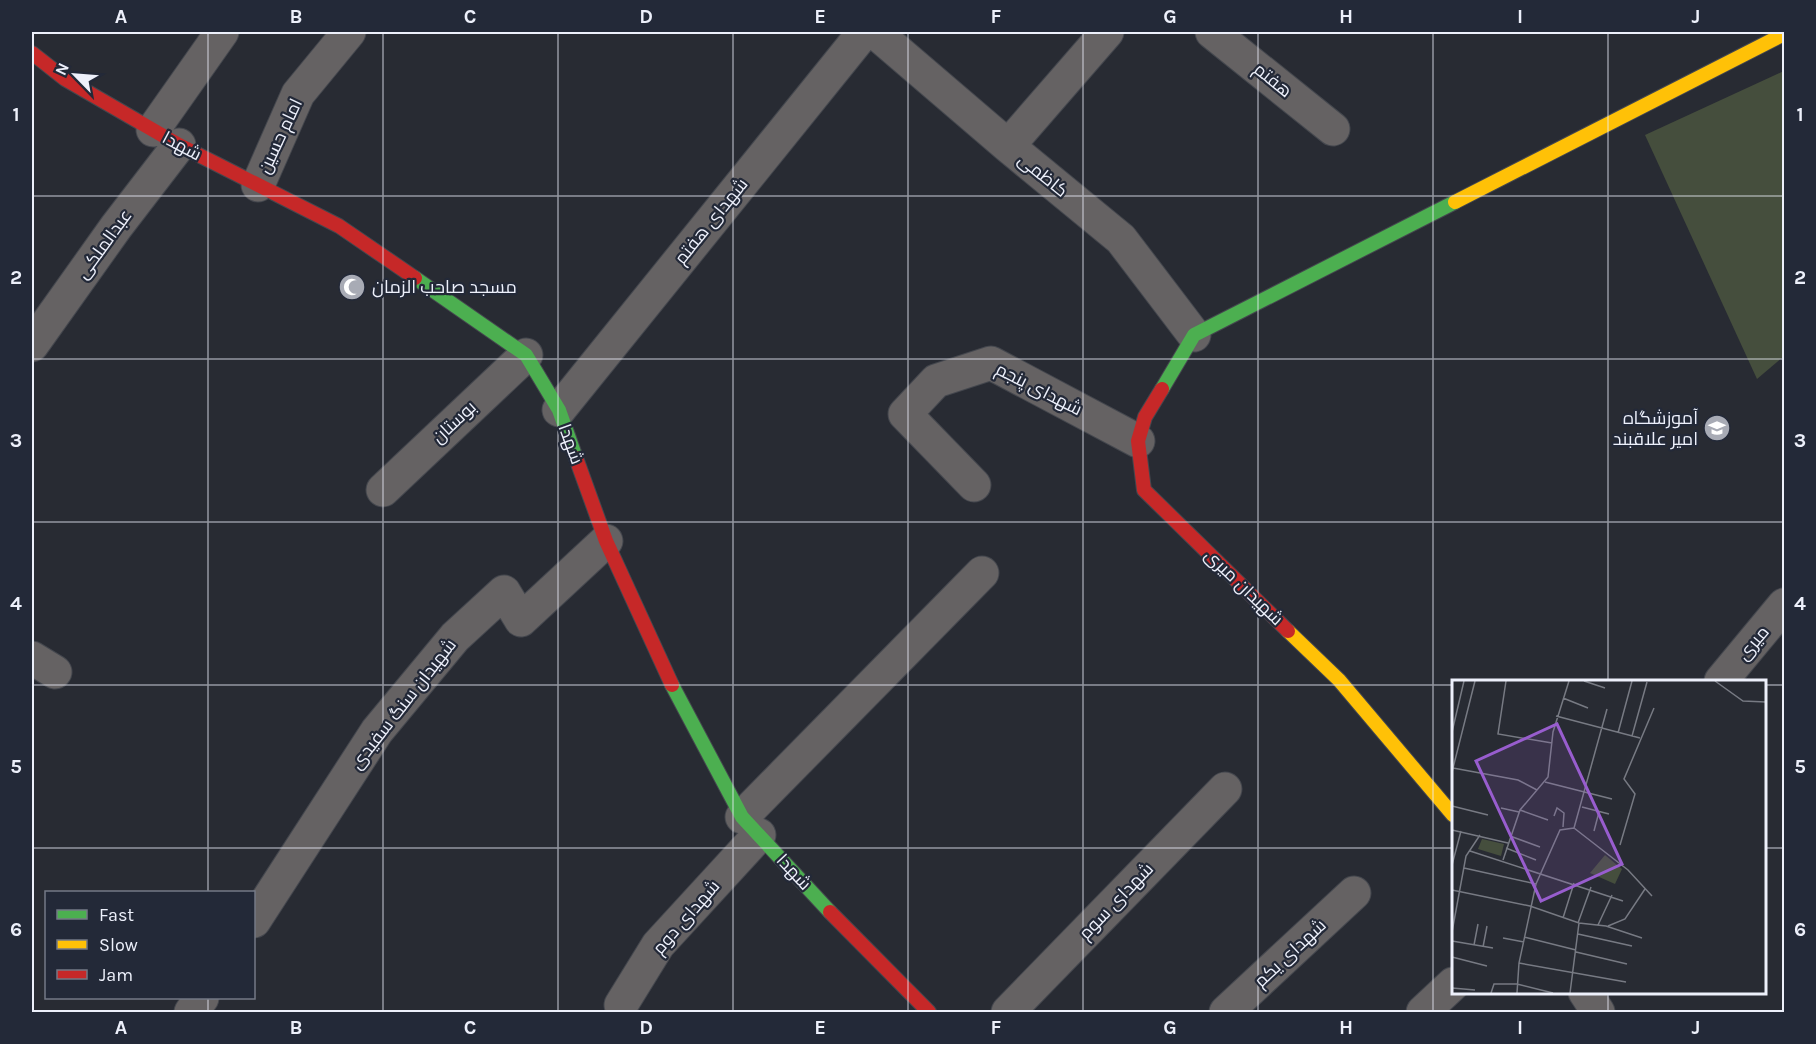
<svg xmlns="http://www.w3.org/2000/svg" width="1816" height="1044" font-family="Karla,Cairo,sans-serif">
<style>
.pitch{fill:#454e3d}
.lines{fill:none;stroke-linecap:round;stroke-linejoin:round}
.street-casing{stroke:#44474e;stroke-width:35}
.fast-casing{stroke:#44474e;stroke-width:16}
.slow-casing{stroke:#44474e;stroke-width:16}
.jam-casing{stroke:#44474e;stroke-width:16}
.street{stroke:#656263;stroke-width:33}
.fast{stroke:#4caf50;stroke-width:14}
.slow{stroke:#ffc107;stroke-width:14}
.jam{stroke:#c62828;stroke-width:14}
.grid{fill:none;stroke:#edf0fb;stroke-width:1.5;stroke-opacity:0.55}
.labels{text-anchor:middle;dominant-baseline:central;stroke-width:4.5;stroke-linejoin:round;paint-order:stroke}
.street-label{font-size:18px;fill:#edf0fb;stroke:#232938}
.poi-label{font-size:18px;fill:#edf0fb;stroke:#232938;text-anchor:start}
.inset-road{fill:none;stroke:#777a83;stroke-width:1.5}
.view{fill:#985dce;fill-opacity:0.15;stroke:#985dce;stroke-width:3}
.inset-edge{fill:none;stroke:#edf0fb;stroke-width:3}
.neatline{fill:none;stroke:#edf0fb;stroke-width:2}
.grid-label{font-size:20px;text-anchor:middle;font-weight:bold;fill:#edf0fb}
</style>
<rect width="100%" height="100%" fill="#282b33"/>
<!-- pitch -->
<path class="pitch" d="M 1784,71 L 1784,356 L 1757,379 L 1645,135 Z"/>
<g class="lines">
<defs>
<path id="street" d="M 875,32 L 1008,146 L 1121,239 L 1194,335
M 1212,32 L 1333,129
M 153,130 L 222,32
M 1008,146 L 1107,32
M 258,185 L 298,94 L 349,32
M 32,345 L 116,227 L 179,145
M 559,410 L 864,32
M 974,485 L 905,414 L 936,381 L 991,363 L 1138,441
M 383,490 L 526,355
M 32,658 L 55,672
M 1721,681 L 1784,605
M 742,817 L 982,573
M 254,921 L 377,731 L 455,637 L 504,592 L 521,620 L 606,541
M 1585,992 L 1598,1012
M 621,1005 L 658,945 L 759,835
M 191,1012 L 202,998
M 1008,1012 L 1225,789
M 1226,1012 L 1354,893
M 1423,1012 L 1453,984"/>
<path id="fast" d="M 415,278 L 526,355 L 559,410 L 576,458
M 1162,389 L 1194,335 L 1455,202
M 672,685 L 742,817 L 830,912"/>
<path id="slow" d="M 1455,202 L 1784,34
M 1288,631 L 1339,680 L 1453,815"/>
<path id="jam" d="M 32,53 L 65,79 L 179,145 L 339,226 L 415,278
M 1162,389 L 1145,417 L 1138,441 L 1144,490 L 1288,631
M 576,458 L 606,541 L 672,685
M 830,912 L 929,1012"/>
</defs>
<!-- street casing -->
<use href="#street" class="street-casing"/>
<!-- fast casing -->
<use href="#fast" class="fast-casing"/>
<!-- slow casing -->
<use href="#slow" class="slow-casing"/>
<!-- jam casing -->
<use href="#jam" class="jam-casing"/>
<!-- street -->
<use href="#street" class="street"/>
<!-- fast -->
<use href="#fast" class="fast"/>
<!-- slow -->
<use href="#slow" class="slow"/>
<!-- jam -->
<use href="#jam" class="jam"/>
</g>
<!-- grid -->
<path class="grid" d="M 208,32 L 208,892M 383,32 L 383,1012M 558,32 L 558,1012M 733,32 L 733,1012M 908,32 L 908,1012M 1083,32 L 1083,1012M 1258,32 L 1258,1012M 1433,32 L 1433,1012M 1608,32 L 1608,681M 32,196 L 1784,196M 32,359 L 1784,359M 32,522 L 1784,522M 32,685 L 1453,685M 1764,685 L 1784,685M 32,848 L 1453,848M 1764,848 L 1784,848M 1608,992 L 1608,1012M 208,998 L 208,1012"/>
<!-- icons -->
<defs>
<symbol id="mosque-disc" viewBox="-11 -11 22 22"><circle r="9.5" fill="#a8abb5" stroke="#232938"/><path d="M3.5-4.9A6 6 0 1 0 3.5 4.9A5 5 0 1 1 3.5-4.9Z" fill="#fff"/></symbol>
<symbol id="school-disc" viewBox="-11 -11 22 22"><circle r="9.5" fill="#a8abb5" stroke="#232938"/><path d="M0-5L7-2L0 1L-7-2ZM-4 1L0 2.5L4 1V4Q0 6-4 4Z" fill="#fff"/></symbol>
</defs>
<g fill-rule="evenodd">
<use href="#mosque-disc" x="337" y="272" width="30" height="30"/>
<use href="#school-disc" x="1702" y="413" width="30" height="30"/>
</g>
<g class="labels">
<!-- street labels -->
<g class="street-label">
<text transform="translate(1273 80) rotate(39)">هفتم</text>
<text transform="translate(280 136) rotate(-65)">امام حسین</text>
<text transform="translate(182 146) rotate(28)">شهدا</text>
<text transform="translate(1043 175) rotate(39)">کاظمی</text>
<text transform="translate(711 221) rotate(-51)">شهدای هفتم</text>
<text transform="translate(104 244) rotate(-54)">عبدالملکی</text>
<text transform="translate(1039 389) rotate(27)">شهدای پنجم</text>
<text transform="translate(454 422) rotate(-43)">بوستان</text>
<text transform="translate(571 444) rotate(70)">شهدا</text>
<text transform="translate(1244 587) rotate(44)">شهیدان میری</text>
<text transform="translate(1753 643) rotate(-50)">میری</text>
<text transform="translate(403 704) rotate(-52)">شهیدان سنگ سفیدی</text>
<text transform="translate(794 872) rotate(47)">شهدا</text>
<text transform="translate(1116 901) rotate(-46)">شهدای سوم</text>
<text transform="translate(686 917) rotate(-49)">شهدای دوم</text>
<text transform="translate(1290 953) rotate(-43)">شهدای یکم</text>
</g>
<!-- poi labels -->
<g class="poi-label">
<text x="372" y="287">مسجد صاحب الزمان</text>
<text x="1698" y="418" text-anchor="end">آموزشگاه<tspan x="1698" dy="21">امیر علاقبند</tspan></text>
</g>
</g>
<!-- overview -->
<g transform="translate(1452 680)">
<rect width="314" height="314" fill="#282b33"/>
<path d="M 30,159 L 52,164 L 49,176 L 26,169 Z" fill="#454e3d"/>
<path d="M 153,175 L 170,189 L 163,204 L 138,193 Z" fill="#454e3d"/>
<path class="inset-road" d="M 54,1 L 46,54 L 100,63M 132,1 L 153,8M 263,1 L 291,21 L 314,22M 111,18 L 136,28M 104,36 L 188,58M 0,52 L 12,1M 166,53 L 180,1M 180,56 L 195,2M 1,88 L 66,100 L 85,110M 0,92 L 23,1M 93,102 L 160,119M 0,126 L 36,135M 130,127 L 157,134M 49,128 L 67,132M 68,130 L 96,140M 102,136 L 105,128 L 112,133 L 111,147M 122,148 L 155,29M 122,148 L 176,190 L 200,216M 0,150 L 56,163M 142,151 L 147,132M 58,156 L 88,167M 168,165 L 183,114 L 172,99 L 202,28M 54,168 L 84,180M 18,171 L 171,221M 51,180 L 68,130 L 96,97 L 101,52 L 117,1M 0,185 L 9,151M 12,188 L 84,204M 0,210 L 78,226 L 127,243 L 154,246 L 190,258M 111,238 L 122,203M 126,243 L 139,207M 146,245 L 160,215M 156,246 L 173,239 L 193,209M 0,252 L 14,176 L 28,155M 126,254 L 180,266M 72,257 L 124,270M 51,258 L 72,262M 0,261 L 41,268M 22,265 L 26,244M 31,267 L 35,246M 124,272 L 175,284M 0,277 L 35,286M 67,283 L 174,302M 0,308 L 23,310M 39,313 L 42,304 L 65,304 L 101,313M 65,313 L 67,283 L 84,204 L 108,150 L 122,148M 118,313 L 127,243"/>
<path class="view" d="M 105,44 L 170,184 L 89,221 L 24,81 Z"/>
<rect width="314" height="314" class="inset-edge"/>
</g>
<!-- border -->
<rect width="1816" height="1044" fill="none" stroke="#232938" stroke-width="66"/>
<!-- legend -->
<rect x="45" y="891" width="210" height="108" fill="#232938" stroke="#747986" stroke-width="1.5"/>
<rect x="57" y="910" width="30" height="9" fill="#4caf50" stroke="#747986" stroke-width="1.5"/>
<text x="99" y="921" font-size="18" fill="#edf0fb">Fast</text>
<rect x="57" y="940" width="30" height="9" fill="#ffc107" stroke="#747986" stroke-width="1.5"/>
<text x="99" y="951" font-size="18" fill="#edf0fb">Slow</text>
<rect x="57" y="970" width="30" height="9" fill="#c62828" stroke="#747986" stroke-width="1.5"/>
<text x="99" y="981" font-size="18" fill="#edf0fb">Jam</text>
<!-- north arrow -->
<g transform="translate(75 75) rotate(295)" stroke="#232938" stroke-width="4.5" paint-order="stroke">
<path d="M0-4.5L10 22L0 15L-10 22Z" fill="#edf0fb"/>
<text y="-9" font-size="16" font-weight="bold" text-anchor="middle" fill="#edf0fb">N</text>
</g>
<rect x="33" y="33" width="1750" height="978" class="neatline"/>
<g class="grid-label">
<text x="121" y="23">A</text>
<text x="296" y="23">B</text>
<text x="470" y="23">C</text>
<text x="646" y="23">D</text>
<text x="820" y="23">E</text>
<text x="996" y="23">F</text>
<text x="1170" y="23">G</text>
<text x="1346" y="23">H</text>
<text x="1520" y="23">I</text>
<text x="1696" y="23">J</text>
<text x="16" y="121">1</text>
<text x="1800" y="121">1</text>
<text x="16" y="284">2</text>
<text x="1800" y="284">2</text>
<text x="16" y="447">3</text>
<text x="1800" y="447">3</text>
<text x="16" y="610">4</text>
<text x="1800" y="610">4</text>
<text x="16" y="773">5</text>
<text x="1800" y="773">5</text>
<text x="16" y="936">6</text>
<text x="1800" y="936">6</text>
<text x="121" y="1034">A</text>
<text x="296" y="1034">B</text>
<text x="470" y="1034">C</text>
<text x="646" y="1034">D</text>
<text x="820" y="1034">E</text>
<text x="996" y="1034">F</text>
<text x="1170" y="1034">G</text>
<text x="1346" y="1034">H</text>
<text x="1520" y="1034">I</text>
<text x="1696" y="1034">J</text>
</g>
</svg>
